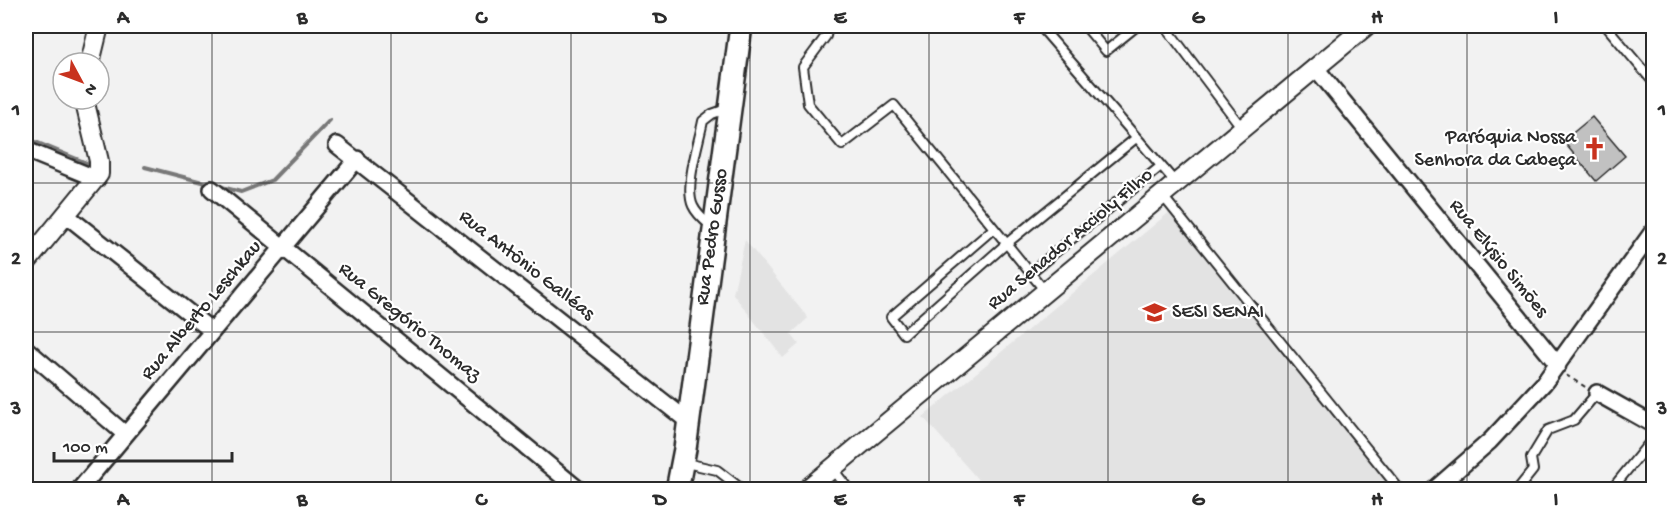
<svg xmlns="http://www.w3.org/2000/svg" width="1679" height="515" font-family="'Gochi Hand',sans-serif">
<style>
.built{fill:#e3e3e3}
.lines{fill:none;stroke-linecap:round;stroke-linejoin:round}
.stream{stroke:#787878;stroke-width:4}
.building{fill:#c1c1c1;stroke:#2b2b2b;stroke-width:1.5}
.service-casing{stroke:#2b2b2b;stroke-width:12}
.minor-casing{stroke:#2b2b2b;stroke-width:20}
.tertiary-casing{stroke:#2b2b2b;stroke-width:22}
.secondary-casing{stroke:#2b2b2b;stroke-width:26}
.path{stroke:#2b2b2b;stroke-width:2;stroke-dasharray:4.5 4.5;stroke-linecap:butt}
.service{stroke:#fff;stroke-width:8}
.minor{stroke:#fff;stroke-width:15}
.tertiary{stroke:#fff;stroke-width:18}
.secondary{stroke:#fff;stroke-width:21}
.grid{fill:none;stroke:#2b2b2b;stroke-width:1.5;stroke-opacity:0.55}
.labels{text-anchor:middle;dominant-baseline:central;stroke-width:4.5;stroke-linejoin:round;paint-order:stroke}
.poi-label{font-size:20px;fill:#2b2b2b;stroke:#fff;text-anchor:end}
.street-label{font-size:20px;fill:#2b2b2b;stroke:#fff}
.neatline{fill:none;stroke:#2b2b2b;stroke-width:2}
.grid-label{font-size:20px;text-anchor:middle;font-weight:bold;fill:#2b2b2b}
</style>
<rect width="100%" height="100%" fill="#f2f2f2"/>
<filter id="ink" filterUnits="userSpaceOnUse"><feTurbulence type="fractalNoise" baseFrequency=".0167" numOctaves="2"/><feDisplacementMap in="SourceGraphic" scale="12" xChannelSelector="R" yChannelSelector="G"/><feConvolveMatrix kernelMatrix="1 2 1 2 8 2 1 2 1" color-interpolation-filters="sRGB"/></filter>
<g filter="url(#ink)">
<!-- built -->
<path class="built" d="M 1172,210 L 1401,480 L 1392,490 L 974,489 L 981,483 L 923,417 Z
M 745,240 L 808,318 L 791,334 L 799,344 L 783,358 L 733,294 Z"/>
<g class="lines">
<!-- stream -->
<path class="stream" d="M 26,138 L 94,166
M 145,167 L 241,192 L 272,180 L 330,120"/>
</g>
<!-- building -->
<path class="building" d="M 1592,117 L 1625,156 L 1596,181 L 1563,141 Z"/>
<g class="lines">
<defs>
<path id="service" d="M 828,26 L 826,36 L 803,67 L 808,104 L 842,145 L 894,105 L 1045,291
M 1040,26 L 1176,183
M 1085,26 L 1106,51 L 1137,26
M 1165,26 L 1242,128
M 1606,26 L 1654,83
M 1162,195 L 1400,490
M 712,227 C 705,221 697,215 693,206 C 684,187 699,142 703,121 L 712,114 L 729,108
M 993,229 L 891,317 L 904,334 L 1006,244 L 1136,138
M 1030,273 L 1161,166
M 686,463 L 717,470 L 743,490
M 833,469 L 849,490
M 1517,490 L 1533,470 L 1531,458 L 1548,430 L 1574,420 L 1597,393
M 1611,490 L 1654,437"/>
<path id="minor" d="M 1315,67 L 1558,365
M 337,145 L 689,422
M 26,150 L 97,179
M 212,189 L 579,490
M 66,215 L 212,331
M 26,349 L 125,434
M 1597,393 L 1654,425
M 79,490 L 357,159
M 1434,490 L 1490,441 L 1544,383 L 1654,230"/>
<path id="tertiary" d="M 90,63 L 99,26
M 26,263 L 99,174 L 99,161 L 84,99
M 806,490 L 1366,26"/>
<path id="secondary" d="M 677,490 L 685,449 L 741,26"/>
</defs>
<!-- service casing -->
<use href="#service" class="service-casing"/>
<!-- minor casing -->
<use href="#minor" class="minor-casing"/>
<!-- tertiary casing -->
<use href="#tertiary" class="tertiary-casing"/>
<!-- secondary casing -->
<use href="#secondary" class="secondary-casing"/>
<!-- path -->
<path class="path" d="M 1566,375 L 1587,388"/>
<!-- service -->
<use href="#service" class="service"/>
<!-- minor -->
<use href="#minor" class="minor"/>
<!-- tertiary -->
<use href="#tertiary" class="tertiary"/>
<!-- secondary -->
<use href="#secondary" class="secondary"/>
</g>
</g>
<!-- grid -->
<path class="grid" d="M 212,26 L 212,490M 391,26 L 391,490M 571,26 L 571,490M 750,26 L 750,490M 929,26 L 929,490M 1108,26 L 1108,490M 1288,26 L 1288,490M 1467,26 L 1467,490M 26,183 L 1654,183M 26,332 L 1654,332"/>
<!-- icons -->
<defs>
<symbol id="church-bare" viewBox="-9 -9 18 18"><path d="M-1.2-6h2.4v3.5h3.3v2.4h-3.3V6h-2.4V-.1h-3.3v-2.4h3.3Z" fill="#c8321e" stroke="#fff" stroke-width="2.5" paint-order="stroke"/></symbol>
<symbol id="university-bare" viewBox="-9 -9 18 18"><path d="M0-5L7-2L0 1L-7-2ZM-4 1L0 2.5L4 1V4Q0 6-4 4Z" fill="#c8321e" stroke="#fff" stroke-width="2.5" paint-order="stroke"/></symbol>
</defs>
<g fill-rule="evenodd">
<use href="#church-bare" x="1578" y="132" width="33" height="33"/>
<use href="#university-bare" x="1138" y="296" width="33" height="33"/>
</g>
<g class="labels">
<!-- poi labels -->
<g class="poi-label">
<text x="1576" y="138">Paróquia Nossa<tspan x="1576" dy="23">Senhora da Cabeça</tspan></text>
<text x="1172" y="313" text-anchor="start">SESI SENAI</text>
</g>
<!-- street labels -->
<g class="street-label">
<text transform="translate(713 237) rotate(-82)">Rua Pedro Gusso</text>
<text transform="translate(1071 240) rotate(-40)">Rua Senador Accioly Filho</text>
<text transform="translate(1498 259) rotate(51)">Rua Elýsio Simões</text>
<text transform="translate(526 266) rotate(38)">Rua Antônio Galléas</text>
<text transform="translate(202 311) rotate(-50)">Rua Alberto Leschkau</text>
<text transform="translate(409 323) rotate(39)">Rua Gregório Thomaz</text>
</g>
</g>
<!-- margin -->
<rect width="1679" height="515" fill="none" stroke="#fff" stroke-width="66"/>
<!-- north arrow -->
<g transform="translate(81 81) rotate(131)"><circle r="28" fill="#ffffff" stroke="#aaaaaa" stroke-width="1.5"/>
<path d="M0-4.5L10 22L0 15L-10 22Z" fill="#c8321e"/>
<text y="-9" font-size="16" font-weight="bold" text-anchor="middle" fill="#2b2b2b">N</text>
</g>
<!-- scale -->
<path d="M54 452v9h178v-9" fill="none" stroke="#2b2b2b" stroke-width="3"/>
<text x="63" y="452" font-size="18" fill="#2b2b2b" stroke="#ffffff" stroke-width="4.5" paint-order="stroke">100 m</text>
<rect x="33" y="33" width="1613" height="449" class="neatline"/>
<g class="grid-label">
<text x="123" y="23">A</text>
<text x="302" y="23">B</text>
<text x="481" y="23">C</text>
<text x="660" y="23">D</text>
<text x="840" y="23">E</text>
<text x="1019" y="23">F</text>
<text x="1198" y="23">G</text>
<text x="1377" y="23">H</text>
<text x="1556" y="23">I</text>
<text x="16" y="115">1</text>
<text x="1662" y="115">1</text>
<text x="16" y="264">2</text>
<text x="1662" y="264">2</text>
<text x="16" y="414">3</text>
<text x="1662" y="414">3</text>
<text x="123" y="505">A</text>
<text x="302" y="505">B</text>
<text x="481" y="505">C</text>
<text x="660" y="505">D</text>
<text x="840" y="505">E</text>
<text x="1019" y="505">F</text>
<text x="1198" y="505">G</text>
<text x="1377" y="505">H</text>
<text x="1556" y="505">I</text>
</g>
</svg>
